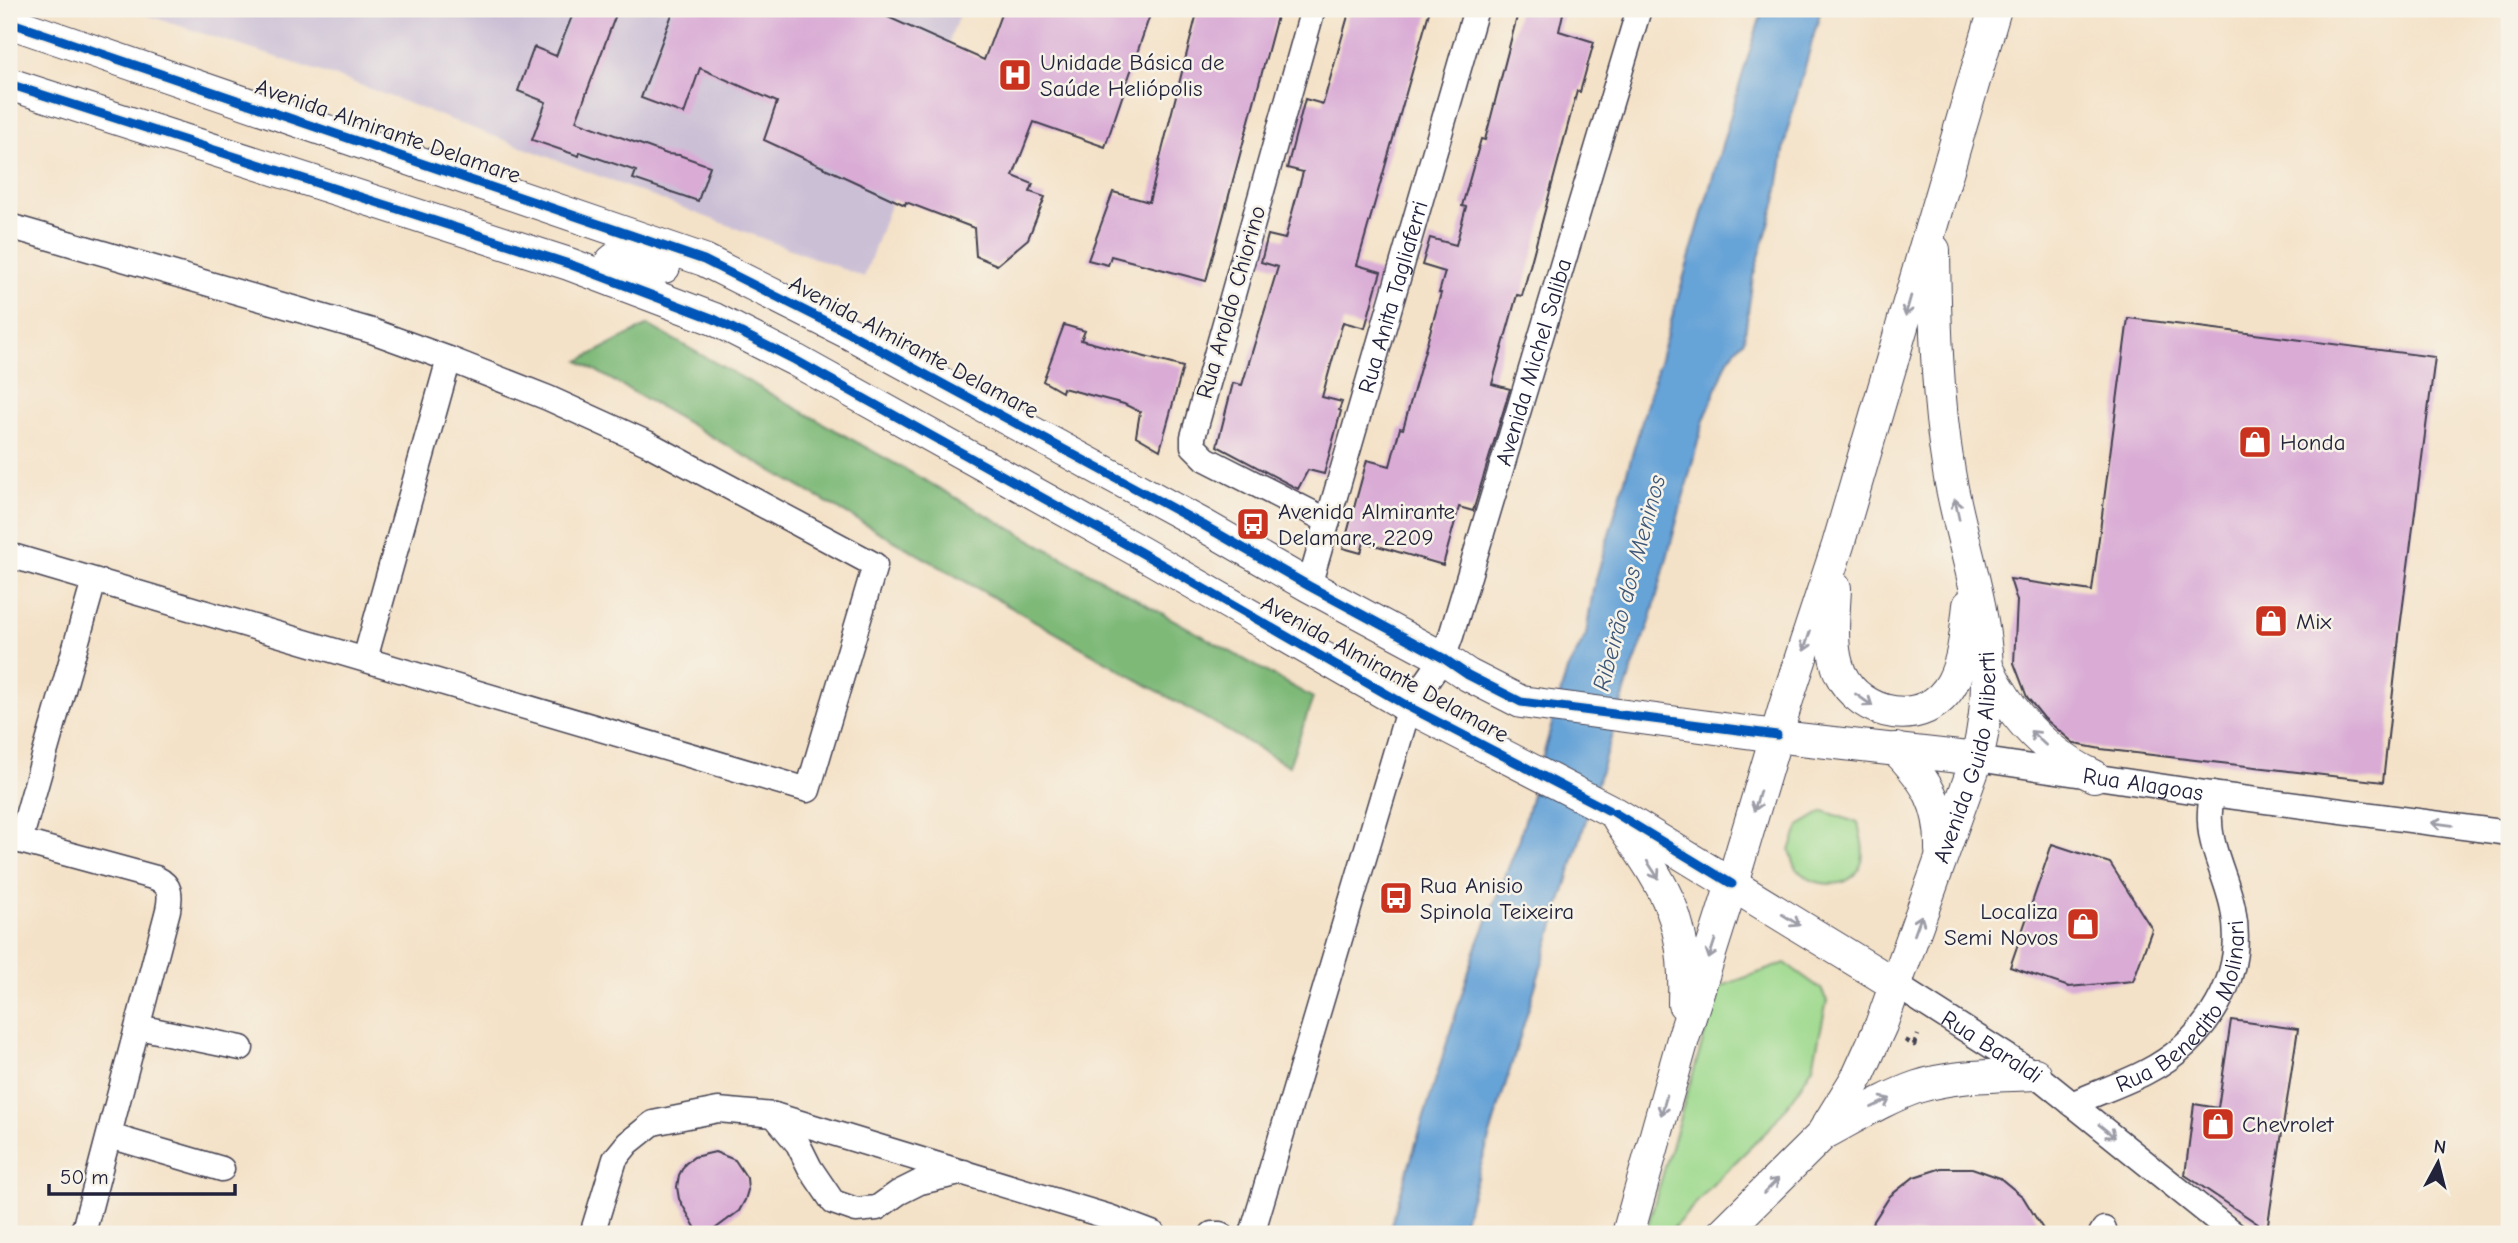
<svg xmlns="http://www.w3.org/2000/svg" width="2518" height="1243" font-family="'Comic Neue',sans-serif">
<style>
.industrial{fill:#cbbfd5}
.green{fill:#9dd98d;stroke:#607e64;stroke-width:2}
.forest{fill:#7eb978;stroke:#506e5a;stroke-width:2}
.water{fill:#66a3d7;stroke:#446289;stroke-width:2}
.building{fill:#d9abd5}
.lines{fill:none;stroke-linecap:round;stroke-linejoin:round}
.minor-casing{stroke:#423f50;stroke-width:27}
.major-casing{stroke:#423f50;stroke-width:34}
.path{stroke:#423f50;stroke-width:4.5;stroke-dasharray:5 5;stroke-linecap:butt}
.minor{stroke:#fff;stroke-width:24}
.major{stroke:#fff;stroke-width:32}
.cycleway-casing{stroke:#f7f3e8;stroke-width:13}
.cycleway{stroke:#0057b8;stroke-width:9}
.oneway{stroke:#9c9ca7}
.labels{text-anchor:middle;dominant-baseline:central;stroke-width:5;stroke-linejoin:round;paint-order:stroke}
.poi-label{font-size:23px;fill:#22223b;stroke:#f7f3e8;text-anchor:start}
.street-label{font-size:23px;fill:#22223b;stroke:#f7f3e8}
.water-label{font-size:24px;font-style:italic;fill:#3d5679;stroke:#f7f3e8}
</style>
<rect width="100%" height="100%" fill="#f7f3e8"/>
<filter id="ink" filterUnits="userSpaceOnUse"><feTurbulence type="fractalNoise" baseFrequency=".0143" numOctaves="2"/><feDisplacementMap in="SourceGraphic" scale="14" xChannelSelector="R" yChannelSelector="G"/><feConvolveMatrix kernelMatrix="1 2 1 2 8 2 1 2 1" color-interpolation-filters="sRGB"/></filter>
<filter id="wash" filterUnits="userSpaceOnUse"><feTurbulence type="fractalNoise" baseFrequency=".00686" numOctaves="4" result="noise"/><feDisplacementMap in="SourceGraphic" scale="28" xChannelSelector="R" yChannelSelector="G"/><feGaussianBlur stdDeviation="1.57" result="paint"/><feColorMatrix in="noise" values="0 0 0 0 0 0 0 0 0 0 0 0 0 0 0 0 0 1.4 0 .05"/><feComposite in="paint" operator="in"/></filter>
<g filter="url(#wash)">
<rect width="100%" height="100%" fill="#f4e2c8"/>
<!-- industrial -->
<path class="industrial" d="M 128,9 L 961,9 L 864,277 L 349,81 Z"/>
<!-- green -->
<path class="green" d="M 1824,811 L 1858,823 C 1861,837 1866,854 1860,867 C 1849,892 1808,887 1795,866 C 1793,861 1792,855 1790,850 L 1799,826 Z
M 1785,963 L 1821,989 L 1827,1001 L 1813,1066 L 1794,1097 L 1768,1130 L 1715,1182 L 1668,1234 L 1645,1234 L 1719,987 Z"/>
<!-- forest -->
<path class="forest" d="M 648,325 L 1313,698 L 1289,766 L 579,361 Z"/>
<!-- water -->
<path class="water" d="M 1763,9 L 1821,9 L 1787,132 L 1776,201 L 1753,277 L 1744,340 L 1729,357 L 1703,423 L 1650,622 L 1631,672 L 1460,1234 L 1388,1234 L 1476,948 L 1519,841 L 1567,670 L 1586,635 L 1593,589 L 1743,73 Z"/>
<g id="blocks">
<!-- building -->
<path class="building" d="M 575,9 L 618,9 L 576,121 L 667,154 L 679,155 L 710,166 L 698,201 L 633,179 L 636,171 L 580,152 L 579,156 L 532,140 L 546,102 L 518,91 L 534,47 L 556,56 Z
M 674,9 L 870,9 L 984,60 L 1003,9 L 1152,9 L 1105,147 L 1034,122 L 1013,176 L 1033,184 L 1030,192 L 1045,197 L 1028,239 L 997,265 L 976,256 L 974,228 L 906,202 L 905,205 L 764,140 L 777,102 L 700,68 L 684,114 L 641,98 Z
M 1198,9 L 1279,9 L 1206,281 L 1111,256 L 1108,265 L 1088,260 L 1113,192 L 1149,202 Z
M 1350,9 L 1430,9 L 1357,265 L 1381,272 L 1376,288 L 1365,328 L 1343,322 L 1322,397 L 1342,402 L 1339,410 L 1341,411 L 1324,474 L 1308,470 L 1298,489 L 1217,446 L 1233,383 L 1242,385 L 1278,267 L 1261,262 L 1268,235 L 1285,239 L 1303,172 L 1287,168 L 1305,99 L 1323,104 Z
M 1519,9 L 1564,9 L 1559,31 L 1594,42 L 1580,92 L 1577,91 L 1522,296 L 1517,295 L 1492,384 L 1510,389 L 1473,511 L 1459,507 L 1443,565 L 1364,542 L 1361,553 L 1343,548 L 1367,460 L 1390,466 L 1400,428 L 1403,429 L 1441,293 L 1439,293 L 1445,272 L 1422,265 L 1430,238 L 1456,245 L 1466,207 L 1462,206 L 1481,139 L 1485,140 Z
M 2128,318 L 2435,357 L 2400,628 L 2383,782 L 2101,749 L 2075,744 L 2044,718 L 2027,697 L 2014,663 L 2017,601 L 2010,579 L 2092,591 Z
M 1064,325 L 1085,331 L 1081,340 L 1183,367 L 1160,450 L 1136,436 L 1140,412 L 1124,404 L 1063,388 L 1062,392 L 1043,381 Z
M 2052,844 L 2110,863 L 2152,929 L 2133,981 L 2069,987 L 2010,967 Z
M 2231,1020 L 2298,1029 L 2267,1230 L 2185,1175 L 2194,1104 L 2218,1108 Z
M 715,1152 L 735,1160 L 747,1178 L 748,1190 L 745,1200 L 739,1211 L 708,1234 L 699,1234 L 679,1199 L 677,1187 L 679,1175 L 685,1164 L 694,1157 Z
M 1942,1168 L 1972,1168 L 2000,1178 L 2023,1197 L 2046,1234 L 1871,1234 L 1874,1221 L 1890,1196 L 1914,1177 Z"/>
</g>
</g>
<g filter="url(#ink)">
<use href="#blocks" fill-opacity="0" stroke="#423f50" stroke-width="2"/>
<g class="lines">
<defs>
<g id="minor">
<path d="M 1313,9 L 1193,437 L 1193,446 L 1206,459 L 1328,521"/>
<path d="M 9,226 L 372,331 L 449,359 L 548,398 L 647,443 L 875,565 L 808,790 L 9,555"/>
<path id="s1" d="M 1309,586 L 1476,9"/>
<path d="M 365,659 L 449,359"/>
<path id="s2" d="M 1977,759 L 2212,794 L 2509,833"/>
<path d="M 9,838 L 156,878 C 171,885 171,895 168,910 L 85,1226 L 80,1234"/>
<path d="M 20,841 L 94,581"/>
<path id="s3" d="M 1896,985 L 2035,1074 L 2234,1234"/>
<path d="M 138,1027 L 241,1048"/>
<path id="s4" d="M 2072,1104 C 2096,1093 2123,1084 2146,1072 C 2206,1041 2247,978 2233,909 C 2228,881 2210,849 2210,821 C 2209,812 2211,803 2212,794"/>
<path d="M 774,1115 L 798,1144 L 810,1168 L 833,1202 L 856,1210 L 877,1208 L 898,1193 L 920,1182 L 964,1172"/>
<path d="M 110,1136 L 222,1169"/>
<path d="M 592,1234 L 615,1159 L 628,1143 L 653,1123 L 718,1110 L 774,1115 L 1109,1217 L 1154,1234"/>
<path d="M 1212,1234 L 1220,1234"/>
<path id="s5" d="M 1252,1234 L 1409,707 L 1443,658 L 1451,636 L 1639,9"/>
<path d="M 2101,1234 L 2104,1229"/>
</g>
<g id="major">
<path d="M 9,22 L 704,260 L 849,333 L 1203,525 L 1309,586 L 1443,658 L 1468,675 L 1521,702 L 1799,739 L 1977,759"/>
<path d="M 9,84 L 569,264 L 714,319 L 795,360 L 1140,552 L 1409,707 L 1615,813 L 1896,985"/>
<path d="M 614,281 L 608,267 C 618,245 648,261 664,267"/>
<path d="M 1835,588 C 1834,615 1829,647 1840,673 C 1860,717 1926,730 1952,683 C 1964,661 1966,631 1969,605"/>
<path d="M 1987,667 C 2011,715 2045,753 2094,776"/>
<path d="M 1896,749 C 1927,781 1942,805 1941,850"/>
<path d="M 1619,820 C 1666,889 1687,917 1684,1004"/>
<path d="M 1825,1133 C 1855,1117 1885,1098 1917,1087 C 1954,1075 1996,1076 2035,1074"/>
<path d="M 1628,1234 L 1683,1039 L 1732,884 L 1786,703 L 1838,545 L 1995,9"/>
<path id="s6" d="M 1722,1234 L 1821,1136 L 1858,1076 L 1881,1025 L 1977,759 C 1984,729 1988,700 1987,670 C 1985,602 1960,538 1949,472 C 1937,399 1935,324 1934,250"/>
</g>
</defs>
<!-- minor casing -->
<use href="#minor" class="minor-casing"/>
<!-- major casing -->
<use href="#major" class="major-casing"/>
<!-- path -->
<path class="path" d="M 1905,1040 L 1914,1045 L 1918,1035"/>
<!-- minor -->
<use href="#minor" class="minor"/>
<!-- major -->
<use href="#major" class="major"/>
<defs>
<path id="cycleway" d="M 9,22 L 704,260 L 849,333 L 1203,525 L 1309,586 L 1443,658 L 1468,675 L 1521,702 L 1777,735
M 9,84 L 569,264 L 714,319 L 795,360 L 1140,552 L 1409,707 L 1608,810
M 1615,813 L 1732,884"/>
</defs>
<!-- cycleway casing -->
<use href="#cycleway" class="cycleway-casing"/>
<!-- cycleway -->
<use href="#cycleway" class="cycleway"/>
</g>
<!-- one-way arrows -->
<defs><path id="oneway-shaft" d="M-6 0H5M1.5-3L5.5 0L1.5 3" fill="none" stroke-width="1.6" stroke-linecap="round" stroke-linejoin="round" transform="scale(1.75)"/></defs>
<g class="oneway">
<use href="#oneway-shaft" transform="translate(1908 306) rotate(106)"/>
<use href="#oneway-shaft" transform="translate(1957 509) rotate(-102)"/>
<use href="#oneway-shaft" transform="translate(1807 641) rotate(108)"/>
<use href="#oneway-shaft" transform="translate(1864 700) rotate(35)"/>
<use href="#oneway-shaft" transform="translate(2038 738) rotate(-137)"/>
<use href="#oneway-shaft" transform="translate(1757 801) rotate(107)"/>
<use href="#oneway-shaft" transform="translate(2442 824) rotate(-173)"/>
<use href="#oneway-shaft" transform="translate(1653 870) rotate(57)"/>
<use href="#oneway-shaft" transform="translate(1791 920) rotate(32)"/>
<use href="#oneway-shaft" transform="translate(1918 925) rotate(-70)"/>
<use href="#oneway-shaft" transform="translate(1712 949) rotate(108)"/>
<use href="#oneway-shaft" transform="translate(1881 1103) rotate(-26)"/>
<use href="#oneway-shaft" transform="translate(1664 1105) rotate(106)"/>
<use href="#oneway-shaft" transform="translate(2107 1131) rotate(39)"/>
<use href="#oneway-shaft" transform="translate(1771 1186) rotate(-45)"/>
</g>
</g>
<!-- icons -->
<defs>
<symbol id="hospital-square" viewBox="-11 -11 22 22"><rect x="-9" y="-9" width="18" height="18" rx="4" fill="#c8321e" stroke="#f7f3e8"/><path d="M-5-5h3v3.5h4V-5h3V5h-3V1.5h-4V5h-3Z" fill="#fff"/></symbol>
<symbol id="shop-square" viewBox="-11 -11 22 22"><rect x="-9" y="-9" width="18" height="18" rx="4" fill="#c8321e" stroke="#f7f3e8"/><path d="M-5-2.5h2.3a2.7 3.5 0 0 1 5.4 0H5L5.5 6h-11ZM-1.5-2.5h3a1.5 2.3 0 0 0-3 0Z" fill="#fff"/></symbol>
<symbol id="bus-square" viewBox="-11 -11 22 22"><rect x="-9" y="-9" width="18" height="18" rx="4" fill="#c8321e" stroke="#f7f3e8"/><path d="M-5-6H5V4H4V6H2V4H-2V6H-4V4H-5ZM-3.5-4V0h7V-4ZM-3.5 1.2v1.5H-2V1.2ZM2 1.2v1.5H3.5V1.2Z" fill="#fff"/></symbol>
</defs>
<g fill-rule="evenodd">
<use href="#hospital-square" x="996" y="56" width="38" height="38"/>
<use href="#shop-square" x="2236" y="423" width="38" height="38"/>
<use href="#bus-square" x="1234" y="505" width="38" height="38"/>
<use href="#shop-square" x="2252" y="602" width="38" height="38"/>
<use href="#bus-square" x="1377" y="879" width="38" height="38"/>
<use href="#shop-square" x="2064" y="905" width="38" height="38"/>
<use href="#shop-square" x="2199" y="1105" width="38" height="38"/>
</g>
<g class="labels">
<!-- poi labels -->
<g class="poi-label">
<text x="1040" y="62">Unidade Básica de<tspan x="1040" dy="26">Saúde Heliópolis</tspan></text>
<text x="2280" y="442">Honda</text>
<text x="1278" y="511">Avenida Almirante<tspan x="1278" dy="26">Delamare, 2209</tspan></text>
<text x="2296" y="621">Mix</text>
<text x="1420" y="885">Rua Anisio<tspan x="1420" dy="26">Spinola Teixeira</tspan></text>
<text x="2058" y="911" text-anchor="end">Localiza<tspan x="2058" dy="26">Semi Novos</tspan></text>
<text x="2242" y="1124">Chevrolet</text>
</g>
<!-- street labels -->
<g class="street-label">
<text transform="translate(388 131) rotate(19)">Avenida Almirante Delamare</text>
<text stroke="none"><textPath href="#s1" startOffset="301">Rua Anita Tagliaferri</textPath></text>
<text transform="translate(1231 302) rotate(-74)">Rua Aroldo Chiorino</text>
<text transform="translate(914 347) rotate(28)">Avenida Almirante Delamare</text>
<text stroke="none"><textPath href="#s5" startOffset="919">Avenida Michel Saliba</textPath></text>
<text transform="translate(1385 669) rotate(29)">Avenida Almirante Delamare</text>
<text stroke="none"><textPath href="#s6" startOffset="548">Avenida Guido Aliberti</textPath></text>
<text stroke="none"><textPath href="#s2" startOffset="168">Rua Alagoas</textPath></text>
<text stroke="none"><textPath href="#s4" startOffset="158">Rua Benedito Molinari</textPath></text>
<text stroke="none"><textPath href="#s3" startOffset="114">Rua Baraldi</textPath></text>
</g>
<!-- water labels -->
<g class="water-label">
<text transform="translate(1629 583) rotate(-75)">Ribeirão dos Meninos</text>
</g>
</g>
<!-- margin -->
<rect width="2518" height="1243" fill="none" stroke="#f7f3e8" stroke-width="35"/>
<!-- north arrow -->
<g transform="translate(2438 1163) rotate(7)" stroke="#f7f3e8" stroke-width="5" paint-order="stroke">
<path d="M0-5L12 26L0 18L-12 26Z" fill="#22223b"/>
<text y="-10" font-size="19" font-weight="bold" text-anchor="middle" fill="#22223b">N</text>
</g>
<!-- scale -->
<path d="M49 1184v10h186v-10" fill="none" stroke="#22223b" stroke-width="3.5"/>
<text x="60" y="1184" font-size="21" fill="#22223b" stroke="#f7f3e8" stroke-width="5" paint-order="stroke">50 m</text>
</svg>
